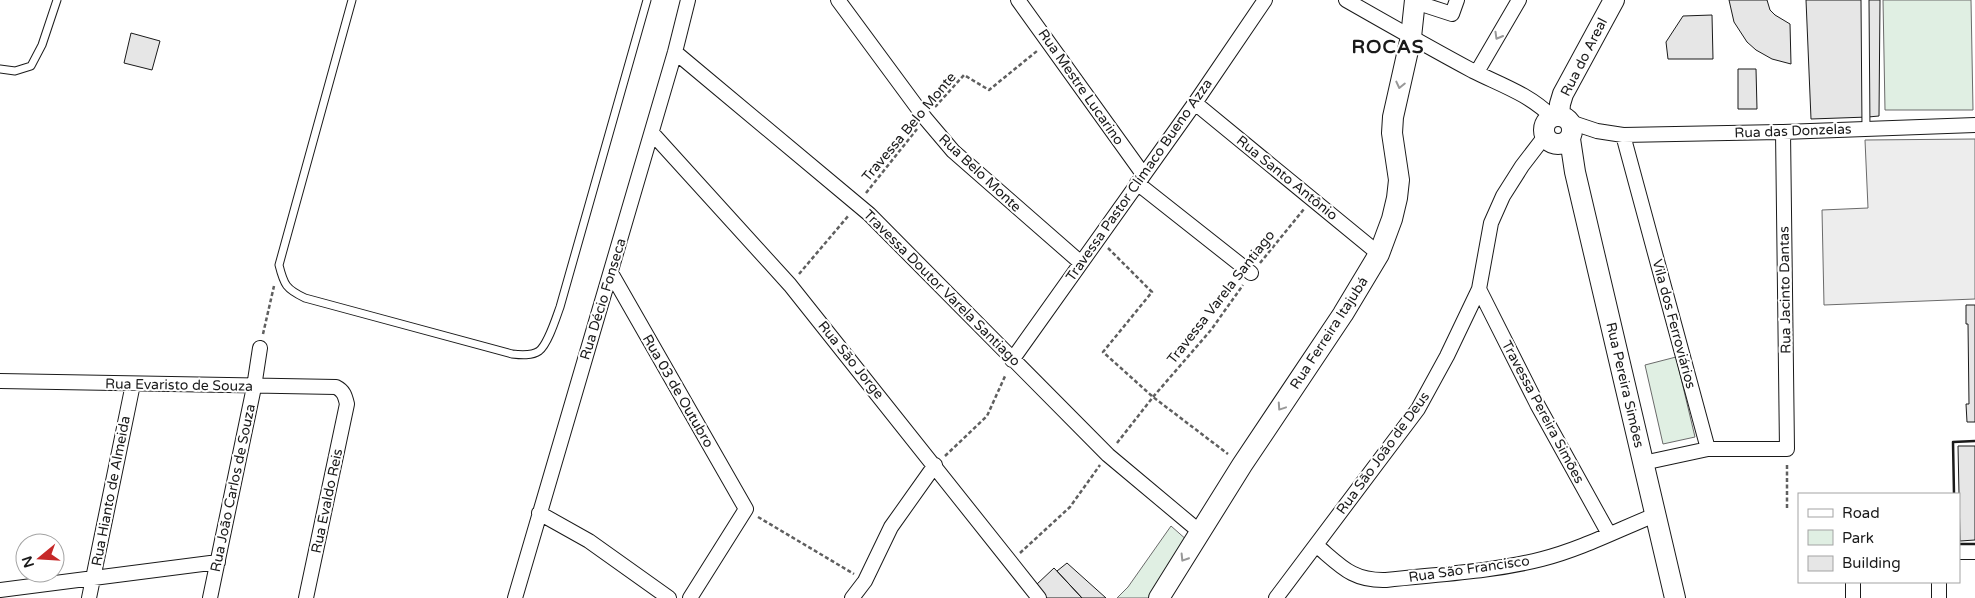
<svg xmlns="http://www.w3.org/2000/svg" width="1975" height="598" font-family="'Varela Round',sans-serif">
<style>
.green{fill:#e0efe3;stroke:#6a6a6a}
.parking{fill:#ededed;stroke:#6a6a6a}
.building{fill:#e6e6e6;stroke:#1a1a1a}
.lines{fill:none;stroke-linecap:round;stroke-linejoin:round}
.lane-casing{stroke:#1a1a1a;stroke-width:9}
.street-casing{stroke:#1a1a1a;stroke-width:16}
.secondary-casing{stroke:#1a1a1a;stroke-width:22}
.path{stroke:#5f5f5f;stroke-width:2.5;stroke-dasharray:4 2.5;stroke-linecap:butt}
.lane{stroke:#fff;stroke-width:7}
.street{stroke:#fff;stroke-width:14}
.secondary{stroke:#fff;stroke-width:20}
.wall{stroke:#1a1a1a;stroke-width:2.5}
.oneway{stroke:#989898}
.labels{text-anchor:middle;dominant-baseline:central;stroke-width:4;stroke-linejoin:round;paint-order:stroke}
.street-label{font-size:14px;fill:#1a1a1a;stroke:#fff}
.district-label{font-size:19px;font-weight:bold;letter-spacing:1px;fill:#1a1a1a;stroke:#fff}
</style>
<rect width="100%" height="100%" fill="#fff"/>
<!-- green -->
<path class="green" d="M 1883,0 L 1971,0 L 1973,110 L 1885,110 Z
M 1676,357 L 1695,437 L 1663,444 L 1645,365 Z
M 1171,526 L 1188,541 L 1150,598 L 1117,598 L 1128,587 Z"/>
<!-- parking -->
<path class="parking" d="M 1975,139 L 1975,299 L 1824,305 L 1822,210 L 1868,208 L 1865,140 Z"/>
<!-- building -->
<path class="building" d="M 1729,0 L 1767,0 L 1770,10 L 1775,15 L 1790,24 L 1791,64 L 1772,59 L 1756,50 L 1747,42 L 1734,22 Z
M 1806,0 L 1863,0 L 1868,117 L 1811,119 Z
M 1867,0 L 1880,0 L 1879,116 L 1868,117 Z
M 1712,15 L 1713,59 L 1668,59 L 1666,42 L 1683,16 Z
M 131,33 L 160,41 L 152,70 L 124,63 Z
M 1738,69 L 1756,69 L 1757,109 L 1738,109 Z
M 1966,305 L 1975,305 L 1975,422 L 1967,422 L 1966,404 L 1969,404 L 1968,324 L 1966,324 Z
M 1958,446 L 1975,446 L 1975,540 L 1960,541 Z
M 1067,563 L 1106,598 L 1082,598 L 1057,571 Z
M 1054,568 L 1082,598 L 1047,598 L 1036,585 Z"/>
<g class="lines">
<defs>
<path id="lane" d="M 352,0 L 279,265 C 284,285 286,289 305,298 L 512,354 C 521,355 532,356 539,351 C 548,344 556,318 560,307 L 647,0
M 1865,0 L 1866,129
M 0,69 L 15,71 L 31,66 L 42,45 L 57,0"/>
<path id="street" d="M 838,0 L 925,118 L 953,151 L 1081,263
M 1018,0 L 1143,174
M 1346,0 C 1388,24 1430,48 1473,71 C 1501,85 1529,94 1552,117
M 1415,2 L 1452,14 L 1457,0
M 675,52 L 869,214 L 1108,455 L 1200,532
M 1477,72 L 1519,0
M 1195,103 L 1379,254
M 1570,122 L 1597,131 L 1623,135 L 1783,132 L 1975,125
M 652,133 L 790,285 L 1039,598
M 1623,135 L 1708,449 L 1643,463
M 1137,183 L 1251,273
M 611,273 L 746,509 L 690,598
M 1479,289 L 1537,404 L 1609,534
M 1012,360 L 1195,103 L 1265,0
M 0,381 L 336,387 C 344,391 345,396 347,404 L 306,598
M 1708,449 L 1787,449 L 1783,132
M 539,513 L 589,541 L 669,598
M 1316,545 C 1341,566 1352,581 1386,580 C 1438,574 1491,572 1542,559 C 1581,549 1618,530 1655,515
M 1959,552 L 1975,552
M 1939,582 L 1939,598
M 0,590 L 218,562
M 89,598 L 133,384
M 210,598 L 254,387 L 260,348
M 515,598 L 675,52 L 688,0
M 852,598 L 865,581 L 891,527 L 935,465
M 1276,598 L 1418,409 L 1447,356 L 1479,289 L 1491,223 L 1503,196 L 1522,166 L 1545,136
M 1853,598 L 1853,582"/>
<path id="secondary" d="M1544 130a14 14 0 1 1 28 0a14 14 0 1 1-28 0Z
M 1559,116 L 1560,104 L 1563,94 L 1614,0
M 1570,139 L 1575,172 L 1675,598
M 1159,598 L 1242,465 L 1343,314 L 1379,254 L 1392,219 L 1397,198 L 1399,180 L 1392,133 L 1393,117 L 1411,37 L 1415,0"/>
</defs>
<!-- lane casing -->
<use href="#lane" class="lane-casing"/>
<!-- street casing -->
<use href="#street" class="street-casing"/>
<!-- secondary casing -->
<use href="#secondary" class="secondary-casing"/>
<!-- path -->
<path class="path" d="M 935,107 L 964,75 L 989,90 L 1037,51
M 866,193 L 917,129
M 1108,248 L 1152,292 L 1103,352 L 1153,397 L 1228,454
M 1260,263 L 1304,209
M 799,274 L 849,215
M 263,334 L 274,286
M 1117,443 L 1153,397 L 1211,330 L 1243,285
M 945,456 L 987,416 L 1006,374
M 1787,508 L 1787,463
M 758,517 L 854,574
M 1020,553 L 1070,507 L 1100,465"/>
<!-- lane -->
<use href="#lane" class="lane"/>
<!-- street -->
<use href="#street" class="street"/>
<!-- secondary -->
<use href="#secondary" class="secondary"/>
<!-- wall -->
<path class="wall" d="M 1954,494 L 1953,442 L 1975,441
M 1959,544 L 1975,544"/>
</g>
<!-- one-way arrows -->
<defs><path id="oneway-chevron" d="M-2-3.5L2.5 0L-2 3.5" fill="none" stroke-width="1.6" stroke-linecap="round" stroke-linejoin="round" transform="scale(1.25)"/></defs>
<g class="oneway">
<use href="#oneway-chevron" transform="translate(1498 36) rotate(120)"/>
<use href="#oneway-chevron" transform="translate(1400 85) rotate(103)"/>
<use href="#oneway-chevron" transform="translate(1281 407) rotate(124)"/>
<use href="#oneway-chevron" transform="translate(1184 558) rotate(122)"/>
</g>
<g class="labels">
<!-- street labels -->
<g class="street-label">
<text transform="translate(1584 57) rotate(-63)">Rua do Areal</text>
<text transform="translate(1081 87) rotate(55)">Rua Mestre Lucarino</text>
<text transform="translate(909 127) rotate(-50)">Travessa Belo Monte</text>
<text transform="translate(1793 131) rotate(-2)">Rua das Donzelas</text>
<text transform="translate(980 173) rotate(43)">Rua Belo Monte</text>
<text transform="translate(1287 178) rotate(39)">Rua Santo Antônio</text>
<text transform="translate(1139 180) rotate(-55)">Travessa Pastor Clímaco Bueno Azza</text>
<text transform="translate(942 288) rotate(45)">Travessa Doutor Varela Santiago</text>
<text transform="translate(1785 290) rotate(-91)">Rua Jacinto Dantas</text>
<text transform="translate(1221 297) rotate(-52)">Travessa Varela Santiago</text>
<text transform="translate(603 299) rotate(-73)">Rua Décio Fonseca</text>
<text transform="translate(1674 324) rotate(75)">Vila dos Ferroviários</text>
<text transform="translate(1329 333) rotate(-57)">Rua Ferreira Itajubá</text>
<text transform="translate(851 360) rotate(51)">Rua São Jorge</text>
<text transform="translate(179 385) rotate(1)">Rua Evaristo de Souza</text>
<text transform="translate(1625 385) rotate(77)">Rua Pereira Simões</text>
<text transform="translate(678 391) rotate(60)">Rua 03 de Outubro</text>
<text transform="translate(1543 412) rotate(62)">Travessa Pereira Simões</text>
<text transform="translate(1383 453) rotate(-54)">Rua São João de Deus</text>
<text transform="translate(233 488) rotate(-78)">Rua João Carlos de Souza</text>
<text transform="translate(111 491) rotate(-79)">Rua Hianto de Almeida</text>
<text transform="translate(327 501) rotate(-78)">Rua Evaldo Reis</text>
<text transform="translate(1469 569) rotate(-8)">Rua São Francisco</text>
</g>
<!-- district labels -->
<g class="district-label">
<text x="1388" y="47">ROCAS</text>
</g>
</g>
<!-- legend -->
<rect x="1798" y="493" width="162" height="90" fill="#ffffff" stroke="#a3a3a3"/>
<rect x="1808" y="509" width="25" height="8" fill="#ffffff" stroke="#a3a3a3"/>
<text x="1842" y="518" font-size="15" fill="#1a1a1a">Road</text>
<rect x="1808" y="530" width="25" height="15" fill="#e0efe3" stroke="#a3a3a3"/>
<text x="1842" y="543" font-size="15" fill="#1a1a1a">Park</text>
<rect x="1808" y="556" width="25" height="15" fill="#e6e6e6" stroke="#a3a3a3"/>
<text x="1842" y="568" font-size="15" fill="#1a1a1a">Building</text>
<!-- north arrow -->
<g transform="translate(40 558) rotate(252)"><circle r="24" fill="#ffffff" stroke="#a3a3a3"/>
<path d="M0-4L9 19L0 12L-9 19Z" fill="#c62828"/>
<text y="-8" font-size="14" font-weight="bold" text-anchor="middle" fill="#1a1a1a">N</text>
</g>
</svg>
